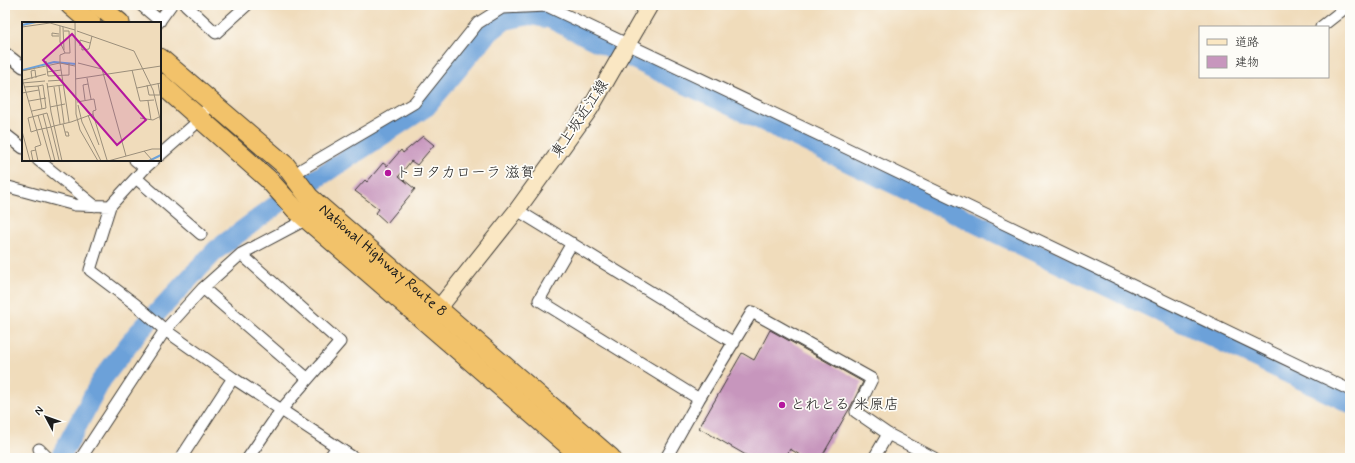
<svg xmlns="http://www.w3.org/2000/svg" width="1355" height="463" font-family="Mynerve,'Klee One',sans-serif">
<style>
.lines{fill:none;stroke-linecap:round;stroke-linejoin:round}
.river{stroke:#6ca1d9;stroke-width:20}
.building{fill:#c796bd}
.minor-casing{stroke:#3c3934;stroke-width:13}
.secondary-casing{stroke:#3c3934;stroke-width:18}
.trunk-casing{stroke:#3c3934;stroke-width:21}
.minor{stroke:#fff;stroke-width:11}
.secondary{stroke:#fae7c3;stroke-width:16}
.trunk{stroke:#f2c26a;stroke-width:19}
.poi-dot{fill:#b5179e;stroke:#fdfcf7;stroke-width:1.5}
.labels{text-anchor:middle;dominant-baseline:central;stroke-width:3.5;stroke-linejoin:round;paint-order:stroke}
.street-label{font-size:15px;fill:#1c1c1c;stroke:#fdfcf7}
.poi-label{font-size:15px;fill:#1c1c1c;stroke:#fdfcf7;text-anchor:start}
.inset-river{fill:none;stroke:#6ca1d9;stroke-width:2}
.inset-road{fill:none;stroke:#9b8f7b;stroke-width:1}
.view{fill:#b5179e;fill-opacity:0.15;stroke:#b5179e;stroke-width:2}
.inset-edge{fill:none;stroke:#1c1c1c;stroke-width:2}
</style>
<rect width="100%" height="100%" fill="#fdfcf7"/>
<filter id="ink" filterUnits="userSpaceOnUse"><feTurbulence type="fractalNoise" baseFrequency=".025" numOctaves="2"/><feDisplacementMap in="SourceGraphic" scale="8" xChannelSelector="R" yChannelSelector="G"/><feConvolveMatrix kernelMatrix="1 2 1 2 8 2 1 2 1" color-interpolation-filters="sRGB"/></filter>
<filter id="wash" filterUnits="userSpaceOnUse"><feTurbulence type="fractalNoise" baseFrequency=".012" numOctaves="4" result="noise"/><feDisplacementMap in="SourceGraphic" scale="16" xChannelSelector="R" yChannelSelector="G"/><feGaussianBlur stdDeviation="0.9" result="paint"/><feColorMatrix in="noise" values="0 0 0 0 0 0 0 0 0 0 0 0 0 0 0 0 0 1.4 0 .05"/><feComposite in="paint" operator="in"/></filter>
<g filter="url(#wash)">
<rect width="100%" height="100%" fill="#f0dcbb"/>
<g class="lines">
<!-- river -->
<path class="river" d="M 60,458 L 102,379 L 137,334 L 216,250 L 279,203 L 426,107 L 486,35 L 505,20 L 530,15 L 551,19 L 652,68 L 1350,403"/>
</g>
<g id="blocks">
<!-- building -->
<path class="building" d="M 423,136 L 434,145 L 417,165 L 411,161 L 399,176 L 415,189 L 387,223 L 376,213 L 379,209 L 355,191 L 365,180 L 367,182 L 383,163 L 387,166 L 401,150 L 403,153 Z
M 770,330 L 863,382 L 851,406 L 821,458 L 805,458 L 790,449 L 785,458 L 751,458 L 699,428 L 742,353 L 754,360 Z"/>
</g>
</g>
<g filter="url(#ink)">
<use href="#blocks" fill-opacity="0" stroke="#3c3934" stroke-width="1"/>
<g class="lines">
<defs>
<path id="minor" d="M 141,5 L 160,21
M 186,5 L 216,33 L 247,5
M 158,23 L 171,5
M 1321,27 L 1349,5
M 5,53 L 23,67
M 5,134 L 23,148
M 160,155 L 193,126 L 212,103
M 38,160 L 95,206
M 145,168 L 154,160
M 302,169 L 414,103 L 478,23 L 502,8 L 547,6 L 840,145 L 1350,390
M 136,178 L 201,234
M 5,186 L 75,205 L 110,206 L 90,270 L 135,304 L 165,330 L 233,378 L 354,458
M 110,206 L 145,168 L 135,160
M 517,210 L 734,343
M 572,243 L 539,300 L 699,399
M 241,254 L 340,342 L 281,410 L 248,458
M 203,288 L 308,379
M 39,449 L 48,458
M 81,458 L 165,330 L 203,288 L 241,254 L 307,219
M 181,458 L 233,378
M 329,458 L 337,447
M 666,458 L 699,399 L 752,312 L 872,379 L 856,412 L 888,434 L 934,458
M 874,458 L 888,434"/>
<path id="secondary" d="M 431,318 L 517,210 L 590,109 L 650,5"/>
<g id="trunk">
<path d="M 70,5 L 91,23"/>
<path d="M 98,5 L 120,23"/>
<path id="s1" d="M 160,58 L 286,166 L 309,197 L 611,458"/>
<path d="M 160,83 L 268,179 L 295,209 L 583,458"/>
</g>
</defs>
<!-- minor casing -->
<use href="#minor" class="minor-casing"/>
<!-- secondary casing -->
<use href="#secondary" class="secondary-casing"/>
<!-- trunk casing -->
<use href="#trunk" class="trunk-casing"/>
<!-- minor -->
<use href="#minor" class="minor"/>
<!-- secondary -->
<use href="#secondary" class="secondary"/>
<!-- trunk -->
<use href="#trunk" class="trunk"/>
</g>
</g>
<!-- markers -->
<g class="poi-dot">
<circle cx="388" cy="173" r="4"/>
<circle cx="782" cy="405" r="4"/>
</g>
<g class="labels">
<!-- street labels -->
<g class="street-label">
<text transform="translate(580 119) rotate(-56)">東上坂近江線</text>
<text stroke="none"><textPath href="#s1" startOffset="302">National Highway Route 8</textPath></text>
</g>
<!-- poi labels -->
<g class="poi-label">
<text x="396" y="173">トヨタカローラ 滋賀</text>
<text x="790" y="405">とれとる 米原店</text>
</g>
</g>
<!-- overview -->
<g transform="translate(22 22)">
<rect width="139" height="139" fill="#f0dcbb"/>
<path class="inset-river" d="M 0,3 L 14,0M 1,48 L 32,40 L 54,42M 117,139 L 127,139 L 139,133"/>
<path class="inset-road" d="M 53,0 L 54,92 L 58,108 L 76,139M 38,4 L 38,20 L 43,31 L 38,33 L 38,41 L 47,100M 0,5 L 28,1 L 53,8M 41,5 L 42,28M 42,9 L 47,9 L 48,31 L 43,31M 55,9 L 112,29 L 131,68 L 139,101M 37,14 L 30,14 L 30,11 L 37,12M 60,23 L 60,28 L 67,27 L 70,14M 58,24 L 58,18 L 68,21M 24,39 L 26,54 L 47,53 L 47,41M 56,41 L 80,47 L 104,134M 110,48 L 118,79 L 132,78M 0,49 L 38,41 L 53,44M 25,50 L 39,48M 0,56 L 19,123 L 13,125 L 16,139M 65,56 L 69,77M 10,57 L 9,49 L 13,48 L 14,56M 53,57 L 139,44M 1,58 L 24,52M 26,59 L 41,58M 0,61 L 23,59M 25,61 L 29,90 L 40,139M 125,63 L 127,73 L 138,73 L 136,61M 37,64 L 42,101M 25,65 L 41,63M 32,65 L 38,102M 115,66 L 139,61M 17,68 L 20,87M 0,71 L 17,68 L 16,64 L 2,65M 63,78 L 61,63 L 66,62M 7,79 L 24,76M 126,79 L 129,98M 55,80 L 72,77 L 74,88 L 71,89 L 71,92 L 85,138M 56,83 L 60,100 L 79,139M 28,85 L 43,82M 10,89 L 24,86 L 21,63 L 16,64M 21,92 L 33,139M 16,93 L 29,139M 66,93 L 77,123M 118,96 L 131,98 L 139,94M 41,102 L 44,114 L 47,114 L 46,110 L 43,110M 0,109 L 8,139M 122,129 L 131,139M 37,138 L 29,105 L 25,91 L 6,96 L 9,110 L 15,108 L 29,105 L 32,104 L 49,100 L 71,92M 11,139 L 9,129 L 14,128M 86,139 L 130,127 L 139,127"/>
<path class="view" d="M 50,12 L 124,98 L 95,123 L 21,38 Z"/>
<rect width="139" height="139" class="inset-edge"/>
</g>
<!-- margin -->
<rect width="1355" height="463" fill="none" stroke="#fdfcf7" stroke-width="20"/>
<!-- legend -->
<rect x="1199" y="26" width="130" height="52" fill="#fdfcf7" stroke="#a3a29f"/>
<rect x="1207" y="39" width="20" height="6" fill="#fae7c3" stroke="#a3a29f"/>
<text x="1235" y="46" font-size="12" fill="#1c1c1c">道路</text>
<rect x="1207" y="56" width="20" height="12" fill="#c796bd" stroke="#a3a29f"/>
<text x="1235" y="66" font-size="12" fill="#1c1c1c">建物</text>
<!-- north arrow -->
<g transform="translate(46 417) rotate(311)" stroke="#fdfcf7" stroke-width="3" paint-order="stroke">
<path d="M0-3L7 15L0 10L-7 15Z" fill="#1c1c1c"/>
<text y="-6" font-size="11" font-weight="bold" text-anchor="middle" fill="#1c1c1c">N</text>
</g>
</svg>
